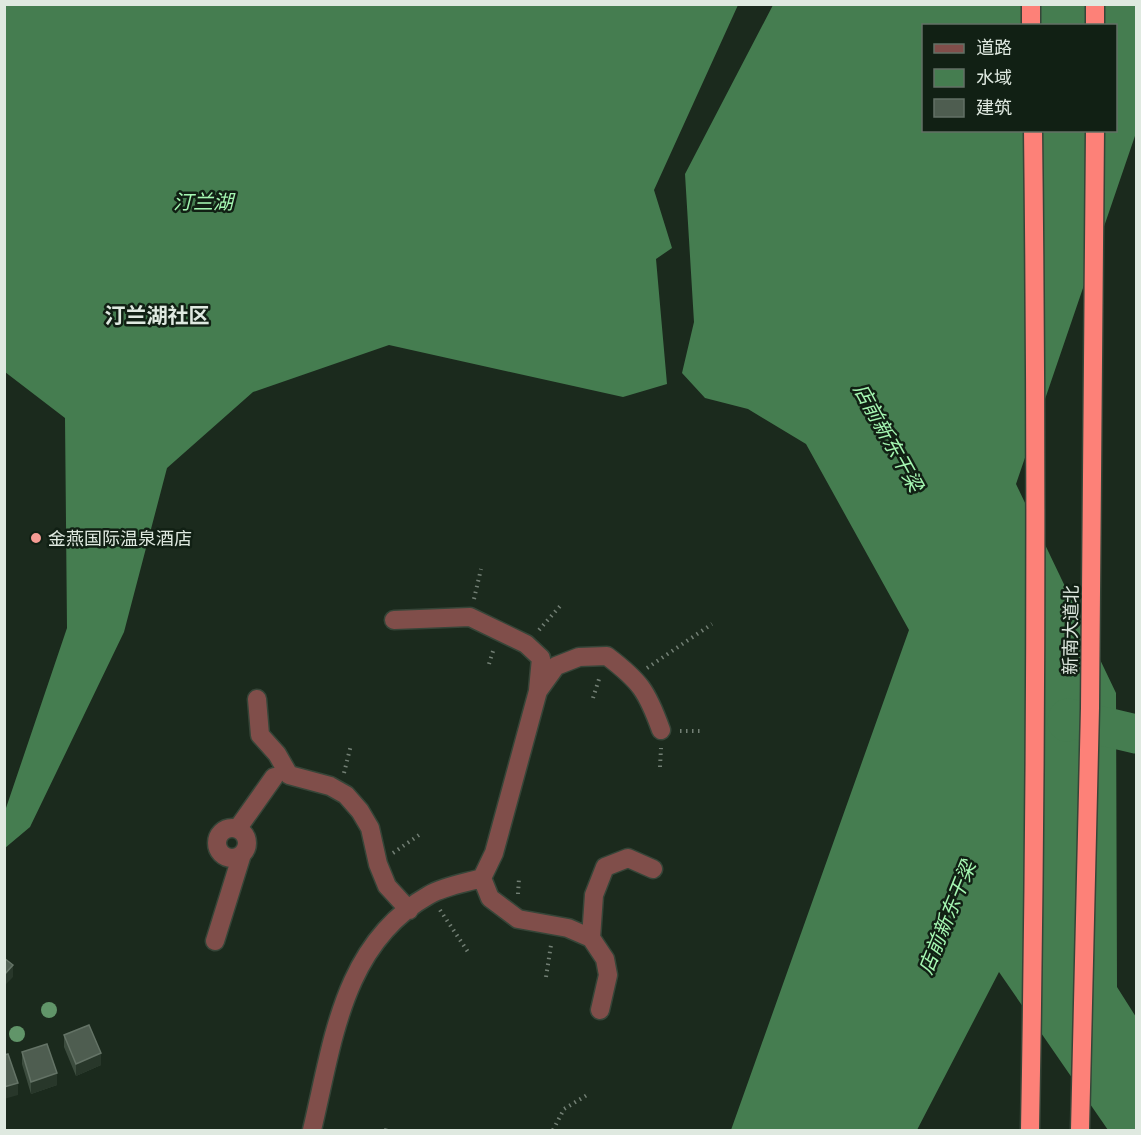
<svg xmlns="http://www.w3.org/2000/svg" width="1141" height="1135" font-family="Lato,'Noto Sans SC',sans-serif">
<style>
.water{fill:#457d50;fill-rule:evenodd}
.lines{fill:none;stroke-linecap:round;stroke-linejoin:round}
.river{stroke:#457d50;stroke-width:39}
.minor-casing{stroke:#364538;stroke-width:21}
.highway-casing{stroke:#364538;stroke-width:21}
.path{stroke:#727f74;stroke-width:4;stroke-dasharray:1.5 4.5;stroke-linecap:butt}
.minor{stroke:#804e4a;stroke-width:18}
.highway{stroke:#fd8178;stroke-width:18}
.tree{fill:#619569}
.wall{fill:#3c4c3e}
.shaded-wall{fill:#28372a}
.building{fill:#4e5d50;stroke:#647366;stroke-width:1.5}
.poi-dot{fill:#f59c94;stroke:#112014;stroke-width:2}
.labels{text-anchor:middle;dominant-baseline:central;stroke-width:5;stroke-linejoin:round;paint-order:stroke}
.poi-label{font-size:18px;fill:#dfe9e0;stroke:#112014;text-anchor:start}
.street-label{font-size:18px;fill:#dfe9e0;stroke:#112014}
.water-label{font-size:20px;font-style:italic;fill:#a5f7b2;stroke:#112014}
.quarter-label{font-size:21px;font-weight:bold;fill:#dfe9e0;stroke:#112014}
</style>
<rect width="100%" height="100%" fill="#1b2a1d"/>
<!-- water -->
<path class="water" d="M 5,4 L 738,5 L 654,190 L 672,248 L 656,259 L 667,384 L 623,397 L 389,345 L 253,392 L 167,468 L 124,632 L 30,827 L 5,848 L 5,811 L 67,628 L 65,418 L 5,372 Z
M 773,5 L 1136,5 L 1136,133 L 1016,484 L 1116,693 L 1117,987 L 1136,1017 L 1136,1130 L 1108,1130 L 999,972 L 917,1130 L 731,1130 L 909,630 L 806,444 L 748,409 L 705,398 L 682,373 L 694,322 L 685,174 ZM 924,26 L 1116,26 L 1116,130 L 924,130 Z"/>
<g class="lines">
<!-- river -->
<path class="river" d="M 1067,722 L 1068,718 L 1136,734"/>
<defs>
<path id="minor" d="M 394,620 L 470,617 L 526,644 L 541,658 L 538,690
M 257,699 L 260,735 L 277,754 L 289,775 L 330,786 L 346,795 L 360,811 L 370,828 L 378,864 L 387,886 L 409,910
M217 843a15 15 0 1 1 30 0a15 15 0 1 1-30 0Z
M 238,828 L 274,777
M 482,878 L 490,898 L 518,919 L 568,928 L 591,938 L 605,959 L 608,975 L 600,1010
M 591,938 L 594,895 L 605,867 L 628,858 L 653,869
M 215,941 L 242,854
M 312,1130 C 333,1043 342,944 429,895 C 444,886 465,883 482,878 L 494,853 L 538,691 L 556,666 L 579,657 L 607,656 C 640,681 647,691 661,730"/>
<path id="highway" d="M 1031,4 L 1031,26
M 1095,26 L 1095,4
M 1030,1130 C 1036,797 1037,464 1033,130
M 1080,1130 L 1090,708 L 1095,130"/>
</defs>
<!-- minor casing -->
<use href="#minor" class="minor-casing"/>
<!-- highway casing -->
<use href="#highway" class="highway-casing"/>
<!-- path -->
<path class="path" d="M 474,599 L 481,569
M 539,630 L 561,605
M 489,664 L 494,648
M 647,668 L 712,624
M 593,698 L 600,676
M 680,731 L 701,731
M 660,767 L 661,748
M 344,773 L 351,745
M 393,853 L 422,833
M 518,894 L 519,878
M 440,910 L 468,952
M 546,977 L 551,945
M 386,1130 L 387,1126
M 553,1130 L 564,1109 L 587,1095"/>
<!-- minor -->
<use href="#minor" class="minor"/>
<!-- highway -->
<use href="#highway" class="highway"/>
</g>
<!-- trees -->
<g class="tree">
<circle cx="49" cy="1010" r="8"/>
<circle cx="17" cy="1034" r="8"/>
</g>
<!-- wall -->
<path class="wall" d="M 64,1035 L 101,1065 L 76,1076 L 64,1047 Z
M 22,1052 L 57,1085 L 31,1094 L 22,1064 Z"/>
<!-- shaded-wall -->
<path class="shaded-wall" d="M 13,965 L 13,977 L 4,986 L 4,975 Z
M 101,1053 L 101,1065 L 76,1076 L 76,1064 Z
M 57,1073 L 57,1085 L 31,1094 L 31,1082 Z
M 18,1083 L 18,1095 L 4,1099 L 4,1087 Z"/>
<!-- building -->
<path class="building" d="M 4,958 L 13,965 L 4,975 Z
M 89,1025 L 101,1053 L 76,1064 L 64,1035 Z
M 47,1044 L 57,1073 L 31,1082 L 22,1052 Z
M 8,1054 L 18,1083 L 4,1087 L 4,1055 Z"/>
<!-- markers -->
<circle class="poi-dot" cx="36" cy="538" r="6"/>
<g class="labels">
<!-- poi labels -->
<g class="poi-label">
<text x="48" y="538">金燕国际温泉酒店</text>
</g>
<!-- street labels -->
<g class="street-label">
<text transform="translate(1070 630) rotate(-89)">新南大道北</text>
</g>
<!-- water labels -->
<g class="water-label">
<text x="203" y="201">汀兰湖</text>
<text transform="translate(889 437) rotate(61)">店前新东干梁</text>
<text transform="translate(946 917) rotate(-68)">店前新东干梁</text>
</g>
<!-- quarter labels -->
<g class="quarter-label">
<text x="157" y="314">汀兰湖社区</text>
</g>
</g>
<!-- border -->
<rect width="1141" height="1135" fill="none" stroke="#dfe9e0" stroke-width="12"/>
<!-- legend -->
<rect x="922" y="24" width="195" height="108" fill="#112014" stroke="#637066" stroke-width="1.5"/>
<rect x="934" y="44" width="30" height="9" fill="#804e4a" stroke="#637066" stroke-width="1.5"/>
<text x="976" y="54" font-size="18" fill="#dfe9e0">道路</text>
<rect x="934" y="69" width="30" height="18" fill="#457d50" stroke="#637066" stroke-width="1.5"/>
<text x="976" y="84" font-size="18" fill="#dfe9e0">水域</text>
<rect x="934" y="99" width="30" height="18" fill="#4e5d50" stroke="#637066" stroke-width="1.5"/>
<text x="976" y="114" font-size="18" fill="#dfe9e0">建筑</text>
</svg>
